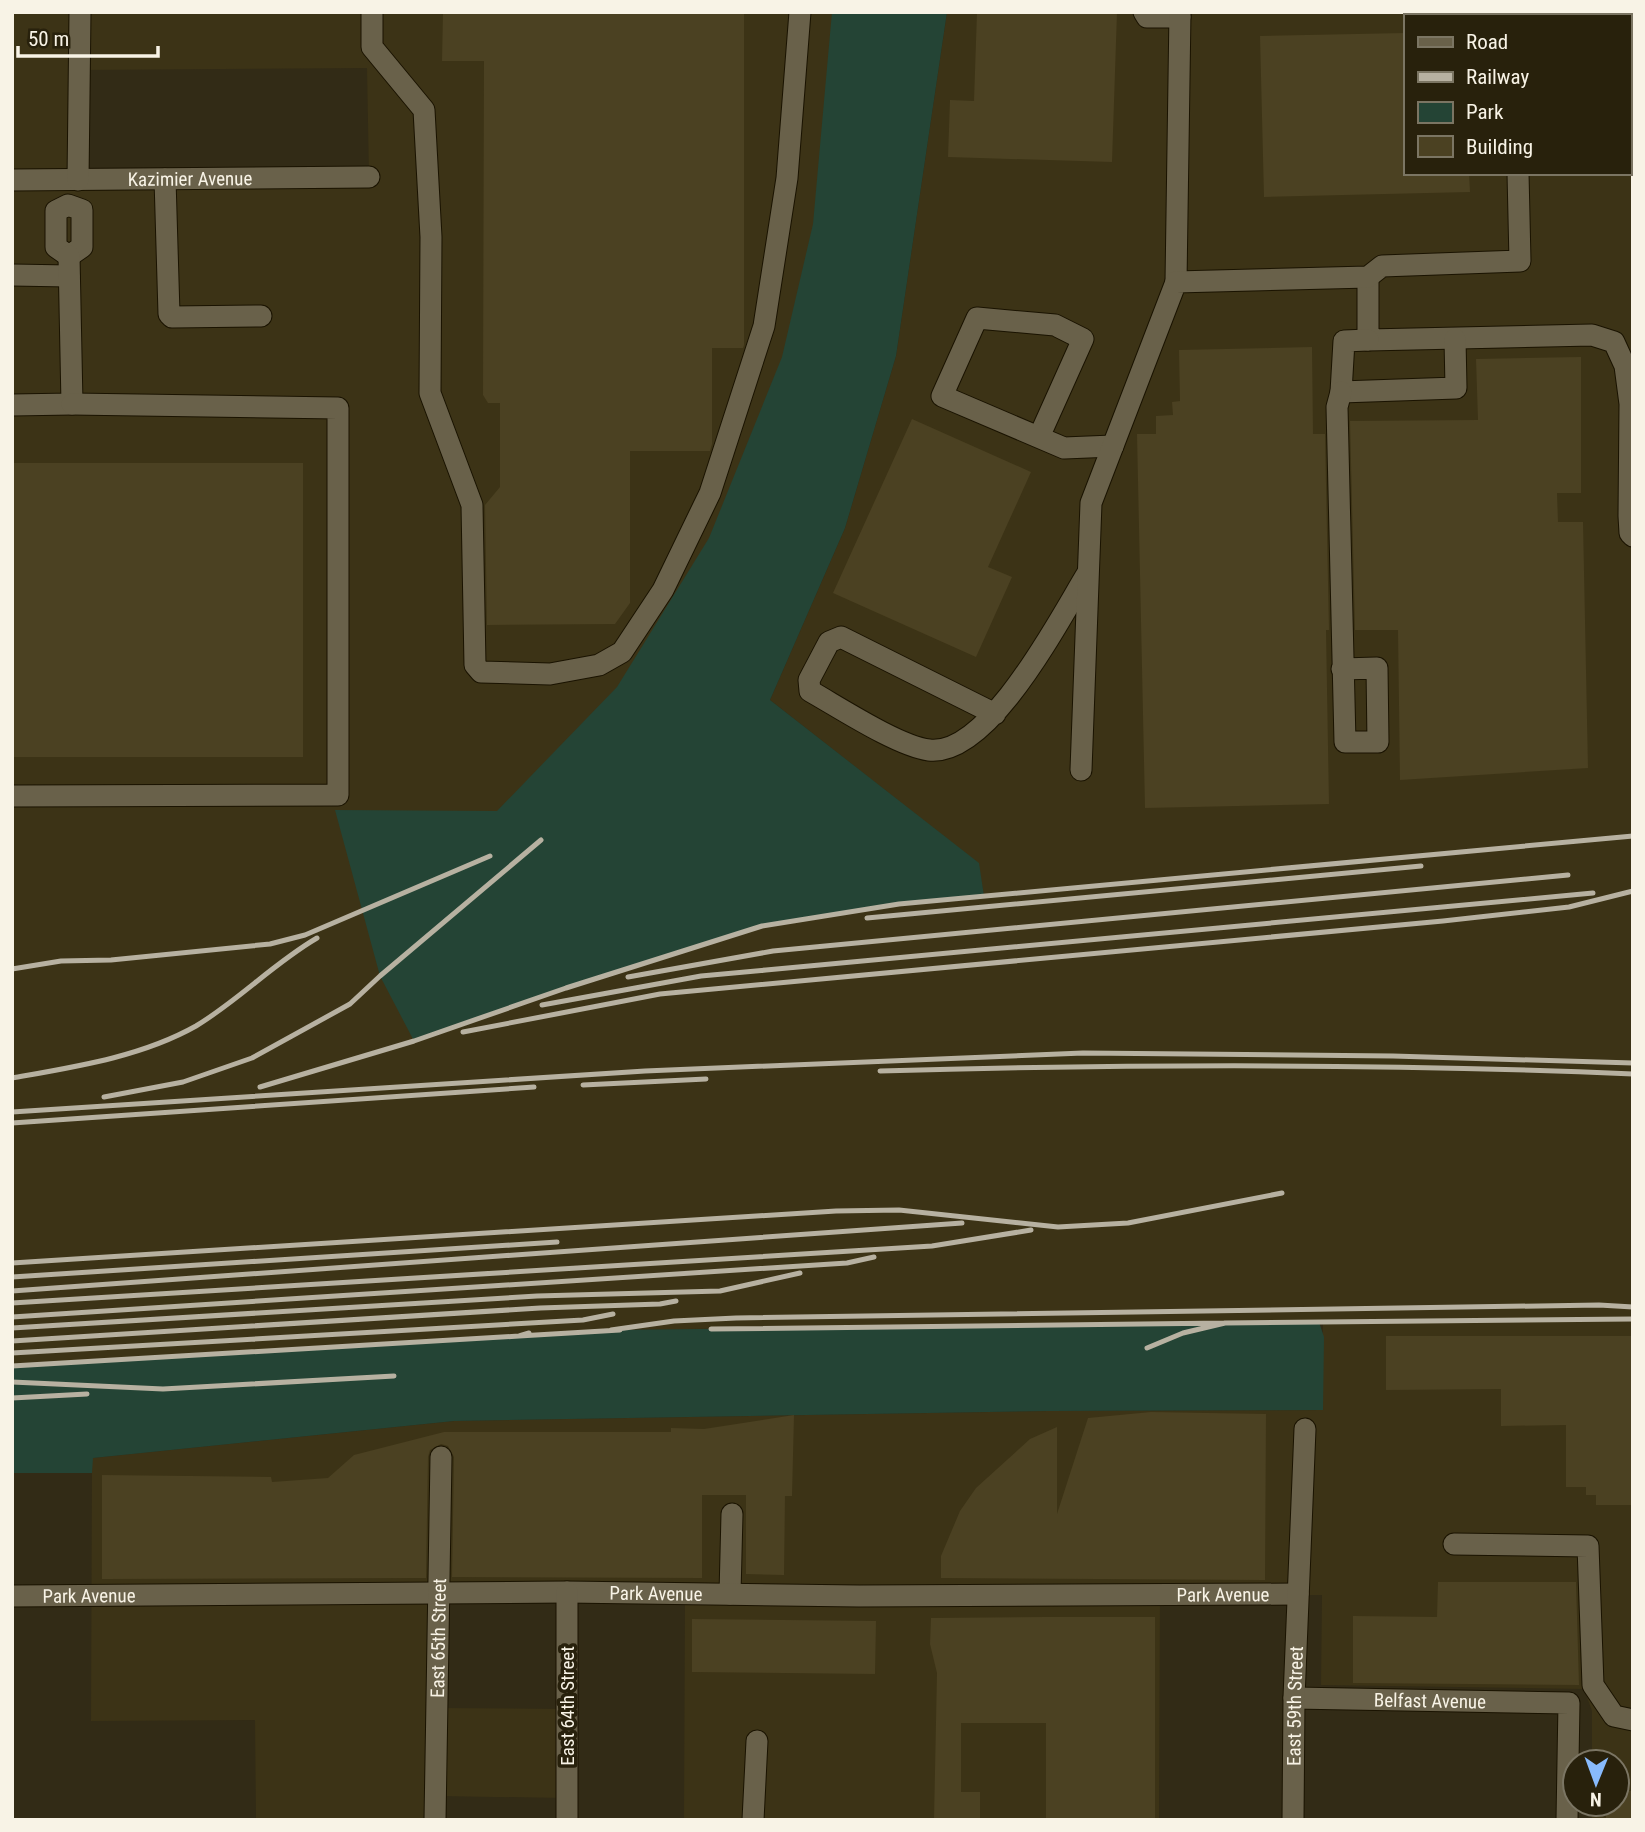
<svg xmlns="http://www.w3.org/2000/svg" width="1645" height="1832" font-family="'Roboto Condensed',sans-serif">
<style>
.built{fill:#3c3316;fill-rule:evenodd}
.green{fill:#244435}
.building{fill:#4b4122}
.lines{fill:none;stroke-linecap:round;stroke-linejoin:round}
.minor-casing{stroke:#1a1301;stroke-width:23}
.minor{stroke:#69614a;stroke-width:21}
.rail{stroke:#b7b1a1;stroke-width:5}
.labels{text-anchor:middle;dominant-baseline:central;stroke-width:7;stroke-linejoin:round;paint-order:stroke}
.street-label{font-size:19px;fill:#f8f3e6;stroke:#28210c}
</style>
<rect width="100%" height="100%" fill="#322b16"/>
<!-- built -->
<path class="built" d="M 12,12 L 881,12 L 850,284 L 494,1013 L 762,926 L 899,904 L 984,896 L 978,863 L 770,700 L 845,528 L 896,356 L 947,12 L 1591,12 L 1592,16 L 1405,16 L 1405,173 L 1629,173 L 1629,138 L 1633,150 L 1633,1820 L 1592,1820 L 1592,1804 L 1617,1804 L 1617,1762 L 1592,1762 L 1592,1711 L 1584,1689 L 1321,1685 L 1322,1595 L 1160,1595 L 1159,1820 L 684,1820 L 685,1594 L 437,1595 L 436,1708 L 567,1709 L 567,1798 L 436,1796 L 435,1820 L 256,1820 L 255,1720 L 91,1721 L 92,1458 L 454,1421 L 1048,1411 L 1323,1410 L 1323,1322 L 1130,1323 L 611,1330 L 12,1366 ZM 367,68 L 369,177 L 78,180 L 80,70 Z"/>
<!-- green -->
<path class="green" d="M 832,12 L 947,12 L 896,356 L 845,528 L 770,700 L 979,863 L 984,896 L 899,904 L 762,926 L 566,988 L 414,1041 L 380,976 L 335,810 L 497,811 L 617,687 L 709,538 L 782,357 L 813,224 Z
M 1319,1322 L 1324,1337 L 1323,1410 L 1048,1411 L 454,1421 L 93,1458 L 92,1473 L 12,1473 L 12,1366 L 611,1330 Z"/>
<!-- building -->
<path class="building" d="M 443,12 L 744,12 L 744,345 L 743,348 L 712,348 L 712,444 L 710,451 L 630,451 L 630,603 L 615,624 L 487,625 L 485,505 L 500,487 L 500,403 L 488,403 L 483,395 L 484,61 L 442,61 Z
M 977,12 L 1117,12 L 1112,162 L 948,157 L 950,100 L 974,101 Z
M 1405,33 L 1405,173 L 1469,173 L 1470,192 L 1264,197 L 1260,36 Z
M 1312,347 L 1313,434 L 1325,434 L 1329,630 L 1326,630 L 1329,804 L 1145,808 L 1137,434 L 1156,434 L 1156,416 L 1173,415 L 1172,402 L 1180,401 L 1179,350 Z
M 1581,357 L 1581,493 L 1557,493 L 1558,522 L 1583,522 L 1588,768 L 1400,780 L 1398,630 L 1355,630 L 1350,421 L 1478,420 L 1476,359 Z
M 912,419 L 1031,472 L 988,567 L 1012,577 L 976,657 L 833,593 Z
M 12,463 L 303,463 L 303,757 L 12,757 Z
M 1386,1336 L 1633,1336 L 1633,1505 L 1596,1505 L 1596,1495 L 1586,1495 L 1586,1487 L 1566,1487 L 1566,1425 L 1501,1426 L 1501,1389 L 1386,1390 Z
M 1151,1412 L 1266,1414 L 1265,1580 L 941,1578 L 941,1556 L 960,1511 L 976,1488 L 1030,1439 L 1057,1427 L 1057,1514 L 1088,1418 Z
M 794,1415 L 792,1496 L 785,1496 L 784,1575 L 746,1574 L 746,1495 L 702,1495 L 702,1578 L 452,1577 L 454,1457 L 448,1446 L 441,1444 L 430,1450 L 428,1457 L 426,1578 L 102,1579 L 102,1475 L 271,1477 L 272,1482 L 328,1478 L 354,1455 L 444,1432 L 671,1432 L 671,1428 L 704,1429 Z
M 1438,1582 L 1576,1582 L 1579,1685 L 1353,1683 L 1353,1616 L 1437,1617 Z
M 1046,1617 L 1155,1617 L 1155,1820 L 1046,1820 L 1046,1723 L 961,1723 L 961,1792 L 980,1792 L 980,1820 L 934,1820 L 937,1673 L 930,1644 L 931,1618 Z
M 692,1619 L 876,1621 L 875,1674 L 692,1672 Z
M 1617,1791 L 1633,1791 L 1633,1820 L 1606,1820 L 1606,1804 L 1617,1804 Z"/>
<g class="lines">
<defs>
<g id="minor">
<path d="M 372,12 L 372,47 L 424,110 L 431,237 L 430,393 L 472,505 L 475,665 L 481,672 L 550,674 L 599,665 L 622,652 L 663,590 L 710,493 L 764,326 L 787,178 L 800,12"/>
<path d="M 1144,12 L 1147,17 L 1180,17"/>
<path d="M 165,179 L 169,314 L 172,317 L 261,316"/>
<path id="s1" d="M 12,180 L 369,177"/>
<path d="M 78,180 L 80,12"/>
<path d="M 68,205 L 82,210 L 82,247 L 69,256 L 56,247 L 56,211 Z"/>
<path d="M 12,275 L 69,276"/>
<path d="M 1368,277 L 1368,340 L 1592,335 L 1614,342 L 1625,366 L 1630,404 L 1629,516 L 1630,533 L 1633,536"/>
<path d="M 1176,282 L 1180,12"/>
<path d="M 1368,340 L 1344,341 L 1341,392 L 1456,388 L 1455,339"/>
<path d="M 1341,392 L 1337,407 L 1345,742 L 1378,742 L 1377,668 L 1342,669"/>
<path d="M 12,405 L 72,404 L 69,256"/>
<path d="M 1039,437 L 1083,339 L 1055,325 L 977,318 L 942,396 L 1064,448 L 1113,446"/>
<path d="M 995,714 L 841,637 L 829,642 L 809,680 L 810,691 C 840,708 898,746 929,750 C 989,757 1060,618 1087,574"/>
<path d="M 1081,770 L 1091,503 L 1176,282 L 1368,277 L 1382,266 L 1520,261 L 1518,173"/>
<path d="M 12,796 L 338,795 L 338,408 L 72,404"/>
<path d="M 1454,1544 L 1588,1546 L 1593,1685 L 1614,1716 L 1633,1720"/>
<path d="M 730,1594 L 732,1514"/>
<path id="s2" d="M 12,1596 L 567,1592 L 859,1596 L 1298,1594"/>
<path id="s3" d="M 1294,1698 L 1569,1703 L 1567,1820"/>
<path id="s4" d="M 435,1820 L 441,1457"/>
<path d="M 567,1820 L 567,1592"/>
<path d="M 753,1820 L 757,1741"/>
<path id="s5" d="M 1293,1820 L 1294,1698 L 1305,1429"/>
</g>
</defs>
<!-- minor casing -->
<use href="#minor" class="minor-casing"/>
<!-- minor -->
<use href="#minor" class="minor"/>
<!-- rail -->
<path class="rail" d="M 867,918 L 1421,866
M 12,969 L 61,961 L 111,960 L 270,944 L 305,935 L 490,856
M 628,977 L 773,951 L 1568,875
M 542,1005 L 701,976 L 766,970 L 1593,893
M 463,1032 L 660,994 L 1443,921 L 1569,907 L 1633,891
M 880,1071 C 1131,1064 1382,1063 1633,1074
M 12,1078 C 74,1067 141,1057 196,1026 C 239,1000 274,963 317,938
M 583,1085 L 706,1079
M 260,1087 L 414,1041 L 566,988 L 762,926 L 899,904 L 1633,836
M 104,1097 L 183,1082 L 252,1058 L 350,1004 L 380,976 L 541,840
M 12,1112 L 645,1071 L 1083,1053 L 1393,1056 L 1633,1063
M 12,1123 L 534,1087
M 12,1263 L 836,1211 L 899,1210 L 1058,1227 L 1128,1223 L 1282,1193
M 12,1277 L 557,1242
M 12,1291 L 962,1223
M 12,1303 L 932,1246 L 1031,1230
M 12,1317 L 847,1263 L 874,1257
M 12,1328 L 537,1296 L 720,1291 L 800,1273
M 711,1329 L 1225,1323
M 611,1330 L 674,1321 L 736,1318 L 1599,1305 L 1633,1307
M 519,1336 L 620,1330
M 12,1341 L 540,1308 L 660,1304 L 676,1301
M 1147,1348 L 1183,1333 L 1225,1323 L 1633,1319
M 12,1353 L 583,1320 L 613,1314
M 12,1366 L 519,1336 L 529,1333
M 12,1382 L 163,1389 L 394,1376
M 12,1398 L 87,1394"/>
</g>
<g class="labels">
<!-- street labels -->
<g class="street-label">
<text stroke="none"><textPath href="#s1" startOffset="178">Kazimier Avenue</textPath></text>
<text stroke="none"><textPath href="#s2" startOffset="644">Park Avenue</textPath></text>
<text stroke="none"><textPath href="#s2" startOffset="1211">Park Avenue</textPath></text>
<text stroke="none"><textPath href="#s2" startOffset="77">Park Avenue</textPath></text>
<text stroke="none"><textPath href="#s4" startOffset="182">East 65th Street</textPath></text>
<text stroke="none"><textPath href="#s3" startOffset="136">Belfast Avenue</textPath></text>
<text transform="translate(567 1706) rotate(-90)">East 64th Street</text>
<text stroke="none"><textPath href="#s5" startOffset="114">East 59th Street</textPath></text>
</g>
</g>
<!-- border -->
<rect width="1645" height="1832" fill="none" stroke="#f8f3e6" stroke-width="28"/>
<!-- legend -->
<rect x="1404" y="14" width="228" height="161" fill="#28210c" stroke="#7b7563" stroke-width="2"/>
<rect x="1418" y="37" width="35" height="10" fill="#69614a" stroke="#7b7563" stroke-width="2"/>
<text x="1466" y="49" font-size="21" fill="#f8f3e6">Road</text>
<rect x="1418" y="72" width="35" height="10" fill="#b7b1a1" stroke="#7b7563" stroke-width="2"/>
<text x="1466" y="84" font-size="21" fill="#f8f3e6">Railway</text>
<rect x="1418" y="102" width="35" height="21" fill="#244435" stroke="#7b7563" stroke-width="2"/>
<text x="1466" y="119" font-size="21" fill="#f8f3e6">Park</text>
<rect x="1418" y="136" width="35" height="21" fill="#4b4122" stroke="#7b7563" stroke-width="2"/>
<text x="1466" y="154" font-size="21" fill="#f8f3e6">Building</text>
<!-- north arrow -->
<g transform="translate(1596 1783) rotate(181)"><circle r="33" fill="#28210c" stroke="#7b7563" stroke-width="2"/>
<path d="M0-5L12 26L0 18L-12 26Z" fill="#88bafc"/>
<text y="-10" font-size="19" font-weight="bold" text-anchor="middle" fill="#f8f3e6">N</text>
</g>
<!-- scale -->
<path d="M18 46v10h140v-10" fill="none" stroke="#f8f3e6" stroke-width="3.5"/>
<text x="28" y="46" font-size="21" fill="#f8f3e6" stroke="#28210c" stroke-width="5" paint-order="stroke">50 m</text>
</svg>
